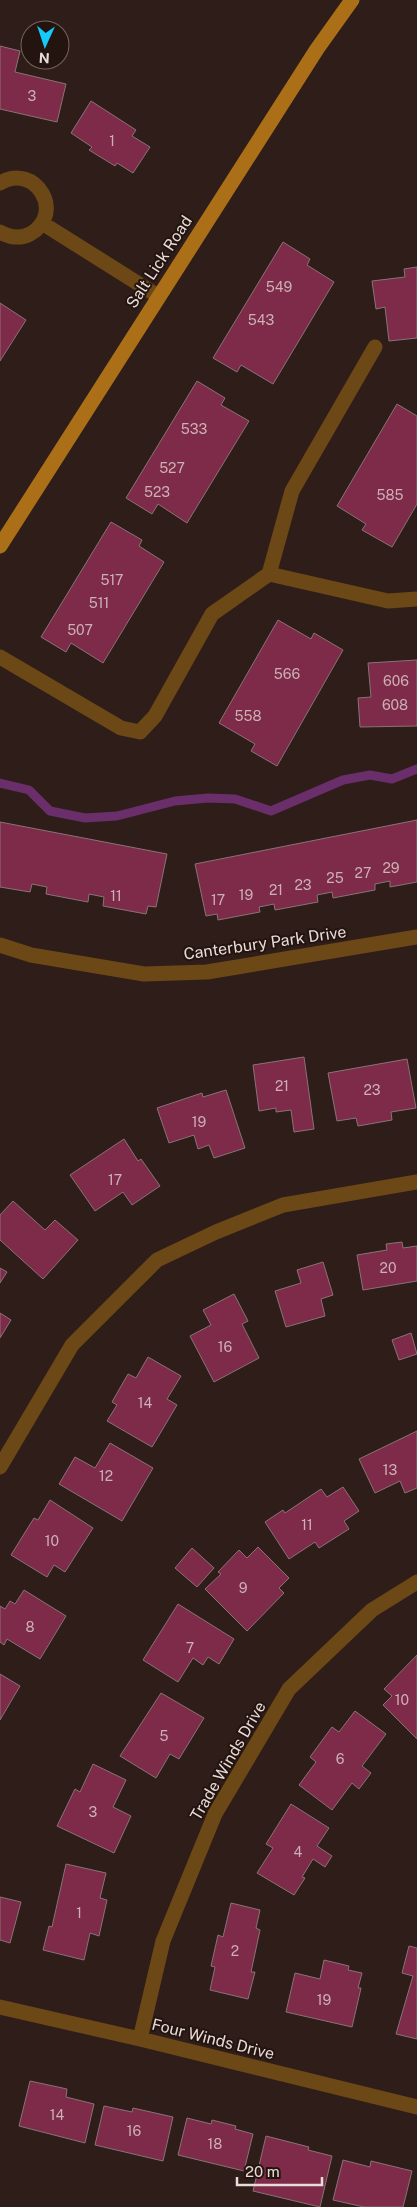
<svg xmlns="http://www.w3.org/2000/svg" width="417" height="2207" font-family="'Public Sans',sans-serif">
<style>
.lines{fill:none;stroke-linecap:round;stroke-linejoin:round}
.stream{stroke:#6a2e6a;stroke-width:9}
.building{fill:#7d2b48;stroke:#897378}
.street{stroke:#6c4817;stroke-width:15}
.primary{stroke:#ab7017;stroke-width:15}
.labels{text-anchor:middle;dominant-baseline:central;stroke-width:4;stroke-linejoin:round;paint-order:stroke}
.number-label{font-size:14px;fill:#cdb0b5}
.street-label{font-size:16px;fill:#e8dcd9;stroke:#24140f}
</style>
<rect width="100%" height="100%" fill="#2e1d18"/>
<g class="lines">
<!-- stream -->
<path class="stream" d="M 0,783 L 29,790 L 50,811 L 85,818 L 117,816 L 175,801 L 208,798 L 235,799 L 271,811 L 343,780 L 370,775 L 392,779 L 417,769"/>
</g>
<!-- building -->
<path class="building" d="M 0,46 L 20,51 L 15,72 L 66,84 L 57,122 L 0,109 Z
M 91,101 L 136,130 L 132,136 L 150,147 L 133,173 L 117,163 L 115,166 L 89,150 L 92,147 L 71,133 Z
M 283,242 L 310,259 L 307,265 L 334,282 L 273,384 L 241,365 L 237,372 L 213,358 Z
M 417,267 L 417,338 L 389,341 L 385,307 L 376,309 L 372,281 L 405,277 L 404,269 Z
M 0,303 L 26,320 L 0,361 Z
M 197,381 L 225,398 L 221,405 L 249,421 L 187,523 L 158,504 L 152,514 L 126,498 Z
M 397,404 L 417,416 L 417,504 L 392,547 L 362,530 L 366,524 L 337,506 Z
M 111,522 L 142,540 L 139,546 L 164,562 L 103,663 L 71,643 L 66,652 L 41,637 Z
M 278,620 L 311,639 L 314,633 L 343,650 L 277,766 L 251,751 L 255,744 L 219,723 Z
M 417,660 L 417,726 L 360,727 L 358,698 L 371,697 L 368,663 Z
M 417,820 L 417,882 L 390,887 L 390,881 L 375,884 L 375,890 L 333,898 L 332,892 L 317,895 L 318,902 L 275,910 L 274,904 L 259,907 L 260,912 L 218,920 L 217,914 L 206,916 L 195,864 Z
M 0,822 L 167,854 L 156,907 L 148,906 L 146,914 L 103,906 L 104,897 L 89,894 L 88,902 L 46,894 L 47,887 L 32,884 L 30,892 L 0,887 Z
M 304,1057 L 314,1129 L 294,1132 L 291,1110 L 276,1112 L 276,1108 L 259,1111 L 253,1065 Z
M 407,1059 L 416,1108 L 391,1112 L 392,1120 L 358,1126 L 356,1118 L 337,1121 L 328,1073 Z
M 226,1090 L 245,1148 L 214,1158 L 209,1145 L 198,1149 L 194,1135 L 169,1143 L 157,1108 L 202,1093 L 203,1097 Z
M 124,1139 L 138,1161 L 141,1159 L 160,1186 L 132,1205 L 123,1192 L 95,1211 L 70,1175 Z
M 13,1201 L 45,1230 L 55,1220 L 78,1240 L 43,1279 L 0,1240 L 0,1215 Z
M 402,1242 L 403,1248 L 417,1246 L 417,1281 L 363,1290 L 357,1255 L 387,1250 L 386,1244 Z
M 323,1262 L 333,1295 L 321,1299 L 325,1316 L 286,1327 L 275,1291 L 301,1283 L 297,1270 Z
M 0,1268 L 7,1272 L 0,1283 Z
M 234,1294 L 248,1321 L 242,1324 L 259,1358 L 214,1382 L 190,1336 L 211,1325 L 203,1310 Z
M 0,1313 L 11,1320 L 0,1338 Z
M 411,1333 L 417,1354 L 399,1360 L 392,1340 Z
M 148,1357 L 181,1376 L 167,1399 L 177,1405 L 152,1447 L 107,1421 L 117,1405 L 112,1402 L 128,1374 L 136,1378 Z
M 417,1431 L 417,1488 L 405,1493 L 400,1481 L 375,1493 L 359,1459 Z
M 110,1443 L 153,1468 L 122,1521 L 59,1484 L 75,1457 L 95,1468 Z
M 343,1487 L 359,1511 L 344,1521 L 349,1529 L 319,1548 L 315,1542 L 289,1559 L 265,1522 L 283,1510 L 285,1513 L 321,1489 L 327,1497 Z
M 50,1500 L 93,1528 L 65,1572 L 54,1565 L 47,1577 L 11,1555 L 34,1518 L 38,1520 Z
M 258,1547 L 289,1578 L 279,1588 L 284,1593 L 247,1631 L 205,1589 L 221,1574 L 218,1572 L 239,1550 L 247,1558 Z
M 192,1548 L 214,1568 L 197,1587 L 175,1568 Z
M 24,1590 L 66,1616 L 40,1659 L 7,1639 L 4,1645 L 0,1642 L 0,1606 L 5,1609 L 10,1601 L 15,1604 Z
M 178,1604 L 234,1639 L 219,1664 L 208,1657 L 203,1665 L 193,1658 L 178,1682 L 143,1660 Z
M 417,1655 L 417,1739 L 383,1705 L 392,1696 L 384,1689 Z
M 0,1674 L 20,1686 L 0,1720 Z
M 161,1693 L 204,1718 L 179,1759 L 170,1754 L 156,1778 L 120,1756 Z
M 355,1711 L 386,1734 L 362,1766 L 371,1773 L 359,1789 L 352,1783 L 332,1810 L 299,1785 L 316,1762 L 310,1757 L 332,1727 L 339,1732 Z
M 93,1764 L 126,1780 L 113,1807 L 131,1816 L 114,1853 L 57,1826 L 75,1789 L 80,1792 Z
M 291,1804 L 329,1828 L 317,1846 L 332,1856 L 325,1867 L 313,1859 L 302,1877 L 305,1878 L 294,1895 L 257,1873 L 273,1848 L 266,1844 Z
M 66,1864 L 106,1873 L 100,1898 L 107,1900 L 99,1936 L 90,1933 L 84,1960 L 43,1950 L 49,1926 L 52,1927 Z
M 0,1897 L 21,1902 L 10,1943 L 0,1940 Z
M 231,1903 L 260,1910 L 256,1928 L 260,1930 L 251,1972 L 255,1972 L 248,1999 L 210,1990 L 215,1967 L 211,1966 L 218,1935 L 223,1937 Z
M 409,1946 L 417,1948 L 417,2039 L 396,2034 L 413,1976 L 402,1973 Z
M 324,1960 L 349,1966 L 348,1970 L 362,1973 L 358,1988 L 361,1988 L 352,2027 L 286,2012 L 295,1973 L 320,1979 Z
M 30,2081 L 67,2089 L 66,2097 L 94,2104 L 85,2143 L 19,2126 Z
M 104,2106 L 132,2112 L 133,2108 L 173,2117 L 163,2161 L 95,2145 Z
M 187,2118 L 211,2124 L 212,2120 L 236,2126 L 235,2129 L 253,2134 L 244,2171 L 178,2155 Z
M 266,2136 L 309,2147 L 308,2150 L 332,2156 L 320,2207 L 253,2191 Z
M 343,2160 L 370,2167 L 371,2161 L 412,2171 L 403,2207 L 364,2207 L 333,2200 Z"/>
<g class="lines">
<!-- street -->
<path class="street" d="M 0,183 C 36,162 66,214 30,234 C 20,239 9,237 0,232
M 42,223 L 158,296
M 269,574 L 292,491 L 375,347
M 0,657 L 121,728 L 140,732 L 155,716 L 212,614 L 269,574 L 388,601 L 417,599
M 0,945 L 31,955 L 144,974 L 207,972 L 417,937
M 0,1467 L 72,1345 L 157,1260 L 216,1232 L 283,1205 L 417,1182
M 0,2007 L 140,2039 L 417,2107
M 140,2039 L 163,1941 L 215,1814 L 289,1689 L 372,1610 L 417,1582"/>
<!-- primary -->
<path class="primary" d="M 0,546 L 317,49 L 352,0"/>
</g>
<g class="labels">
<!-- number labels -->
<g class="number-label">
<text x="32" y="96">3</text>
<text x="112" y="141">1</text>
<text x="279" y="287">549</text>
<text x="261" y="320">543</text>
<text x="194" y="429">533</text>
<text x="172" y="468">527</text>
<text x="157" y="492">523</text>
<text x="390" y="495">585</text>
<text x="112" y="580">517</text>
<text x="99" y="603">511</text>
<text x="80" y="630">507</text>
<text x="287" y="674">566</text>
<text x="396" y="681">606</text>
<text x="395" y="705">608</text>
<text x="248" y="716">558</text>
<text x="391" y="868">29</text>
<text x="363" y="873">27</text>
<text x="335" y="878">25</text>
<text x="303" y="885">23</text>
<text x="276" y="890">21</text>
<text x="246" y="895">19</text>
<text x="116" y="896">11</text>
<text x="218" y="900">17</text>
<text x="282" y="1086">21</text>
<text x="372" y="1090">23</text>
<text x="199" y="1122">19</text>
<text x="115" y="1180">17</text>
<text x="388" y="1268">20</text>
<text x="225" y="1347">16</text>
<text x="145" y="1403">14</text>
<text x="390" y="1470">13</text>
<text x="106" y="1476">12</text>
<text x="307" y="1525">11</text>
<text x="52" y="1541">10</text>
<text x="243" y="1588">9</text>
<text x="30" y="1627">8</text>
<text x="190" y="1648">7</text>
<text x="402" y="1700">10</text>
<text x="164" y="1736">5</text>
<text x="340" y="1759">6</text>
<text x="93" y="1812">3</text>
<text x="298" y="1852">4</text>
<text x="79" y="1913">1</text>
<text x="235" y="1951">2</text>
<text x="324" y="2000">19</text>
<text x="57" y="2115">14</text>
<text x="134" y="2131">16</text>
<text x="215" y="2144">18</text>
</g>
<!-- street labels -->
<g class="street-label">
<text transform="translate(159 262) rotate(-57)">Salt Lick Road</text>
<text transform="translate(265 943) rotate(-8)">Canterbury Park Drive</text>
<text transform="translate(228 1761) rotate(-60)">Trade Winds Drive</text>
<text transform="translate(213 2039) rotate(14)">Four Winds Drive</text>
</g>
</g>
<!-- north arrow -->
<g transform="translate(45 45) rotate(183)"><circle r="24" fill="#24140f" stroke="#726460"/>
<path d="M0-4L9 19L0 12L-9 19Z" fill="#14cafb"/>
<text y="-8" font-size="14" font-weight="bold" text-anchor="middle" fill="#e8dcd9">N</text>
</g>
<!-- scale -->
<path d="M237 2177v8h85v-8" fill="none" stroke="#e8dcd9" stroke-width="2.5"/>
<text x="245" y="2177" font-size="15" fill="#e8dcd9" stroke="#24140f" stroke-width="4" paint-order="stroke">20 m</text>
</svg>
